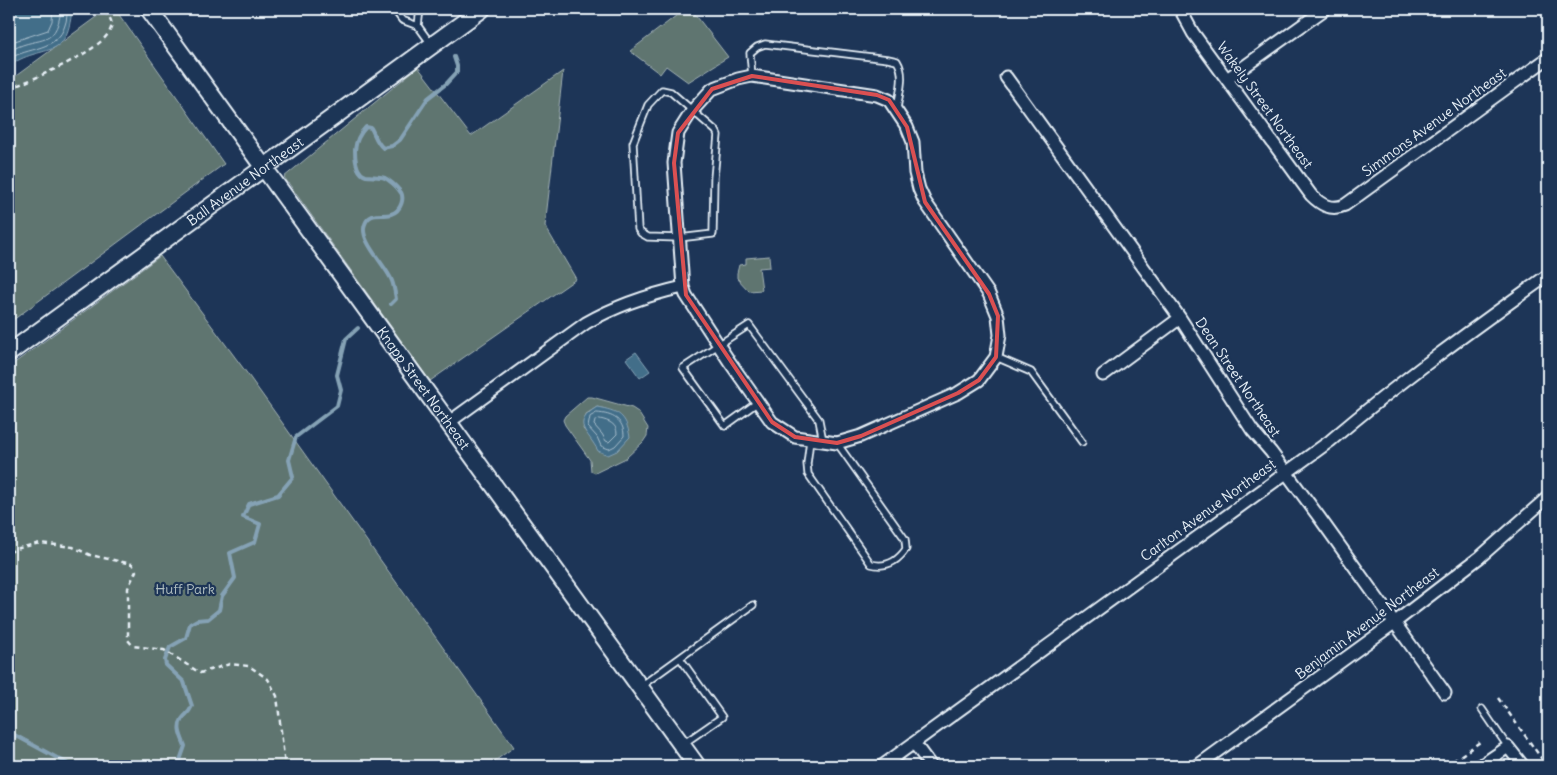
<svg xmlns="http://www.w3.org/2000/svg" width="1557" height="775" font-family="Delius,sans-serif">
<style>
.green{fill:#5e746f;stroke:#a3b2b4;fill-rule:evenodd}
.water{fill:#436e89;stroke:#85a2b5}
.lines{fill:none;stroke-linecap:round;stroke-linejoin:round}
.shore{stroke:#a6bdcc;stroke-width:1}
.stream{stroke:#85a2b5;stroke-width:4}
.lane-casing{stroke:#e8f1f8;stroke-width:9}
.street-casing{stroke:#e8f1f8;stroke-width:15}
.secondary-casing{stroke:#e8f1f8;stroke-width:20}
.path{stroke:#e8f1f8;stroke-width:2.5;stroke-dasharray:5 4;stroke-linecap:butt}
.lane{stroke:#1d3557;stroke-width:5.5}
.street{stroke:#1d3557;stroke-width:11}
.secondary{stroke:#1d3557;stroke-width:16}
.marked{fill:none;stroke:#da5052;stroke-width:4;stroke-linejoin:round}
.labels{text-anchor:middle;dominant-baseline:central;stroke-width:4.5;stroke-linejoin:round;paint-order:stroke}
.street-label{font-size:14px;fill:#e8f1f8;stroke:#1d3557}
.park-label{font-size:14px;fill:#b1bfc1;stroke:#1d3557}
</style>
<rect width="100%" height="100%" fill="#1d3557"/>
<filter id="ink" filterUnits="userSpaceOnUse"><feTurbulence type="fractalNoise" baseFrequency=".02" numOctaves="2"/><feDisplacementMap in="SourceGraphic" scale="10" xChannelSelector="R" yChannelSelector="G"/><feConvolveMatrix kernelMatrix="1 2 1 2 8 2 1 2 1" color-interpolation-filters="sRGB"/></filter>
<g filter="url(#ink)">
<!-- green -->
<path class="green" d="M 107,9 L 115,9 L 224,164 L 9,323 L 9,81 Z
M 685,9 L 691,9 L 728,57 L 688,82 L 666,66 L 660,74 L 630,51 Z
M 418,67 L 471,136 L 563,71 L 545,226 L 576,279 L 430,381 L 284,177 Z
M 160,256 L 246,372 L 514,747 L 488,766 L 9,766 L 9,367 Z
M 769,256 L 770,267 L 759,268 L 762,290 L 749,291 L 737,278 L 737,273 L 739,265 L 746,264 L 746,258 Z
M 587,397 L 592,397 L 632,408 L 638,412 L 648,428 L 647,436 L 643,442 L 626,458 L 595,473 L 591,471 L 590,460 L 565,425 L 563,420 L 565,416 ZM 597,407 L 606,409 L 598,450 L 593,440 L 583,429 L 586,414 Z"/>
<!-- water -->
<path class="water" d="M 9,9 L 72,9 C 67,64 42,42 9,66 Z
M 636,352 L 650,371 L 640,378 L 626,359 Z
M 597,407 C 619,411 626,415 630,437 L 617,451 L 608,455 L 598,451 C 588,431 570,424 597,407 Z"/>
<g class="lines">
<!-- shore -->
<path class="shore" d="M 9,43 L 48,30 L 52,21 L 53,9
M 9,52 C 35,33 56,53 61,9
M 9,59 C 27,47 58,51 65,25 C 67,20 67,14 67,9
M 597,413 C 613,414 624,420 624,436 L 615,446 L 609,449 L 601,446 L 597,437 L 588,427 L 590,417 Z
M 600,419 C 609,421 617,424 617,434 L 609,442 L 606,441 L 602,434 L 594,425 L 595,421 Z"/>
<!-- stream -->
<path class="stream" d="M 391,304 L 396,299 C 395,293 394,286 392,281 C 386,265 358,240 365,224 C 370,211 382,217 391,214 C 401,211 406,197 399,190 C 396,186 389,180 385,178 C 379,176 372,177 366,176 C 356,173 355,159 355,150 C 356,140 359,134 366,127 L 371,128 C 375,135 376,142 383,148 L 392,146 L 400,140 L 428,98 L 446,84 L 457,72 L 457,66 L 454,57
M 9,732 L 72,766
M 178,766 L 185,746 C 182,738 176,728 182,719 C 186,713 188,715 192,706 L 184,682 L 166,665 L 165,660 L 170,647 L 186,638 L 190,624 L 197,620 L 208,619 L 219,610 L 222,596 L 235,578 L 230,553 L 255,542 L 260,524 L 243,517 L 249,504 L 278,495 L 293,477 L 289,460 L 296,437 L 337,406 L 341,390 L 337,375 L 346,339 L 358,328"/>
<defs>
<path id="lane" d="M 394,9 L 402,20 L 418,26 L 431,44
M 418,26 L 420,9
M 752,76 L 750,53 L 757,47 L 765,44 L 888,59 L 897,61 C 906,75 899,93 897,109
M 662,90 L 671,92 L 716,131 L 718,135 L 714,178 L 713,234 L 679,238 L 648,237 L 641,233 L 638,229 L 633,143 L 648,105 Z
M 996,357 L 1031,372 L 1082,442
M 758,402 L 725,426 L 683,368 L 749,325 L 819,420 L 823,441
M 810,440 L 807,464 L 808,474 L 871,564 C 886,568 897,562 906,549 L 905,539 L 837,443
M 680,658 L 722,717 L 683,744
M 641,686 L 753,605
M 1482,709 L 1508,747"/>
<path id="street" d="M 1180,9 L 1193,33 L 1311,195 C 1321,205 1331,211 1345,205 L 1548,58
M 752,76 L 877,95 L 889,100 L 907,127 L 913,142 L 915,173 L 919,189 L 925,202 L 989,294 L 998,316 L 1000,335 L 996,357 L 979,380 L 958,393 L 861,436 L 837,443 L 795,437 L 772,422 L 729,361 L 686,295 L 683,287 L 674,163 L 678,133 L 692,111 L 712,89 L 738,79 Z
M 1006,77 L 1180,318 L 1252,430 L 1271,452 L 1319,517 L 1445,693
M 1227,79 L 1325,9
M 1103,375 L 1180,318
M 448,423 L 586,323 C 617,305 648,295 683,287
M 914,743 L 931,766
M 882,766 L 1330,441 C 1399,382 1474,328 1548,275
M 1197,766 L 1394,623 L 1480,557 L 1548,497
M 1480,766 L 1508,747 L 1523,766"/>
<g id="secondary">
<path id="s1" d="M 149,9 L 697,766"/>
<path id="s2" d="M 9,353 L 482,9"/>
</g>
</defs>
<!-- lane casing -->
<use href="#lane" class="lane-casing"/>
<!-- street casing -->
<use href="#street" class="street-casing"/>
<!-- secondary casing -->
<use href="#secondary" class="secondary-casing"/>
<!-- path -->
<path class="path" d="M 9,89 C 27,81 120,46 111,21 C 110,17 105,12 102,9
M 9,553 L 15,549 L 40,543 L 73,547 L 90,555 L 132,564 L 136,571 L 128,588 L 128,640 L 133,646 L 164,650 L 200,673 L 230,664 L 249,666 L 268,679 L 277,696 L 285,766
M 1498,698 L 1547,766
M 1446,766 L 1480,742"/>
<!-- lane -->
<use href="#lane" class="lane"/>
<!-- street -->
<use href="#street" class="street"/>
<!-- secondary -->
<use href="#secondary" class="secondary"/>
</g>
</g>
<!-- marked area -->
<path class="marked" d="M 752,76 L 877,95 L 889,100 L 907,127 L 925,202 L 989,294 L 998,316 L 996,357 L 979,380 L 958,393 L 861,436 L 837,443 L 795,437 L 772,422 L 686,295 L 674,163 L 678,133 L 712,89 Z"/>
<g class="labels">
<!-- street labels -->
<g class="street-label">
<text transform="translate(1265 105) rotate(54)">Wakely Street Northeast</text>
<text transform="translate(1434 122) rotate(-36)">Simmons Avenue Northeast</text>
<text stroke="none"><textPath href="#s2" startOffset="292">Ball Avenue Northeast</textPath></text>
<text transform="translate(1238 377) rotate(56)">Dean Street Northeast</text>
<text stroke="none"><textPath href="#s1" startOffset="468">Knapp Street Northeast</textPath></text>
<text transform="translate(1208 510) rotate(-36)">Carlton Avenue Northeast</text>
<text transform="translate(1367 623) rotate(-37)">Benjamin Avenue Northeast</text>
</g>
<!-- park labels -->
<g class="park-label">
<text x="185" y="589">Huff Park</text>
</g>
</g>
<!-- margin -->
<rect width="1557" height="775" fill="none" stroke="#1d3557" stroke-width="30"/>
<rect x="15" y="15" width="1527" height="745" fill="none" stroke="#e8f1f8" stroke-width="2" filter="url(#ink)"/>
</svg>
